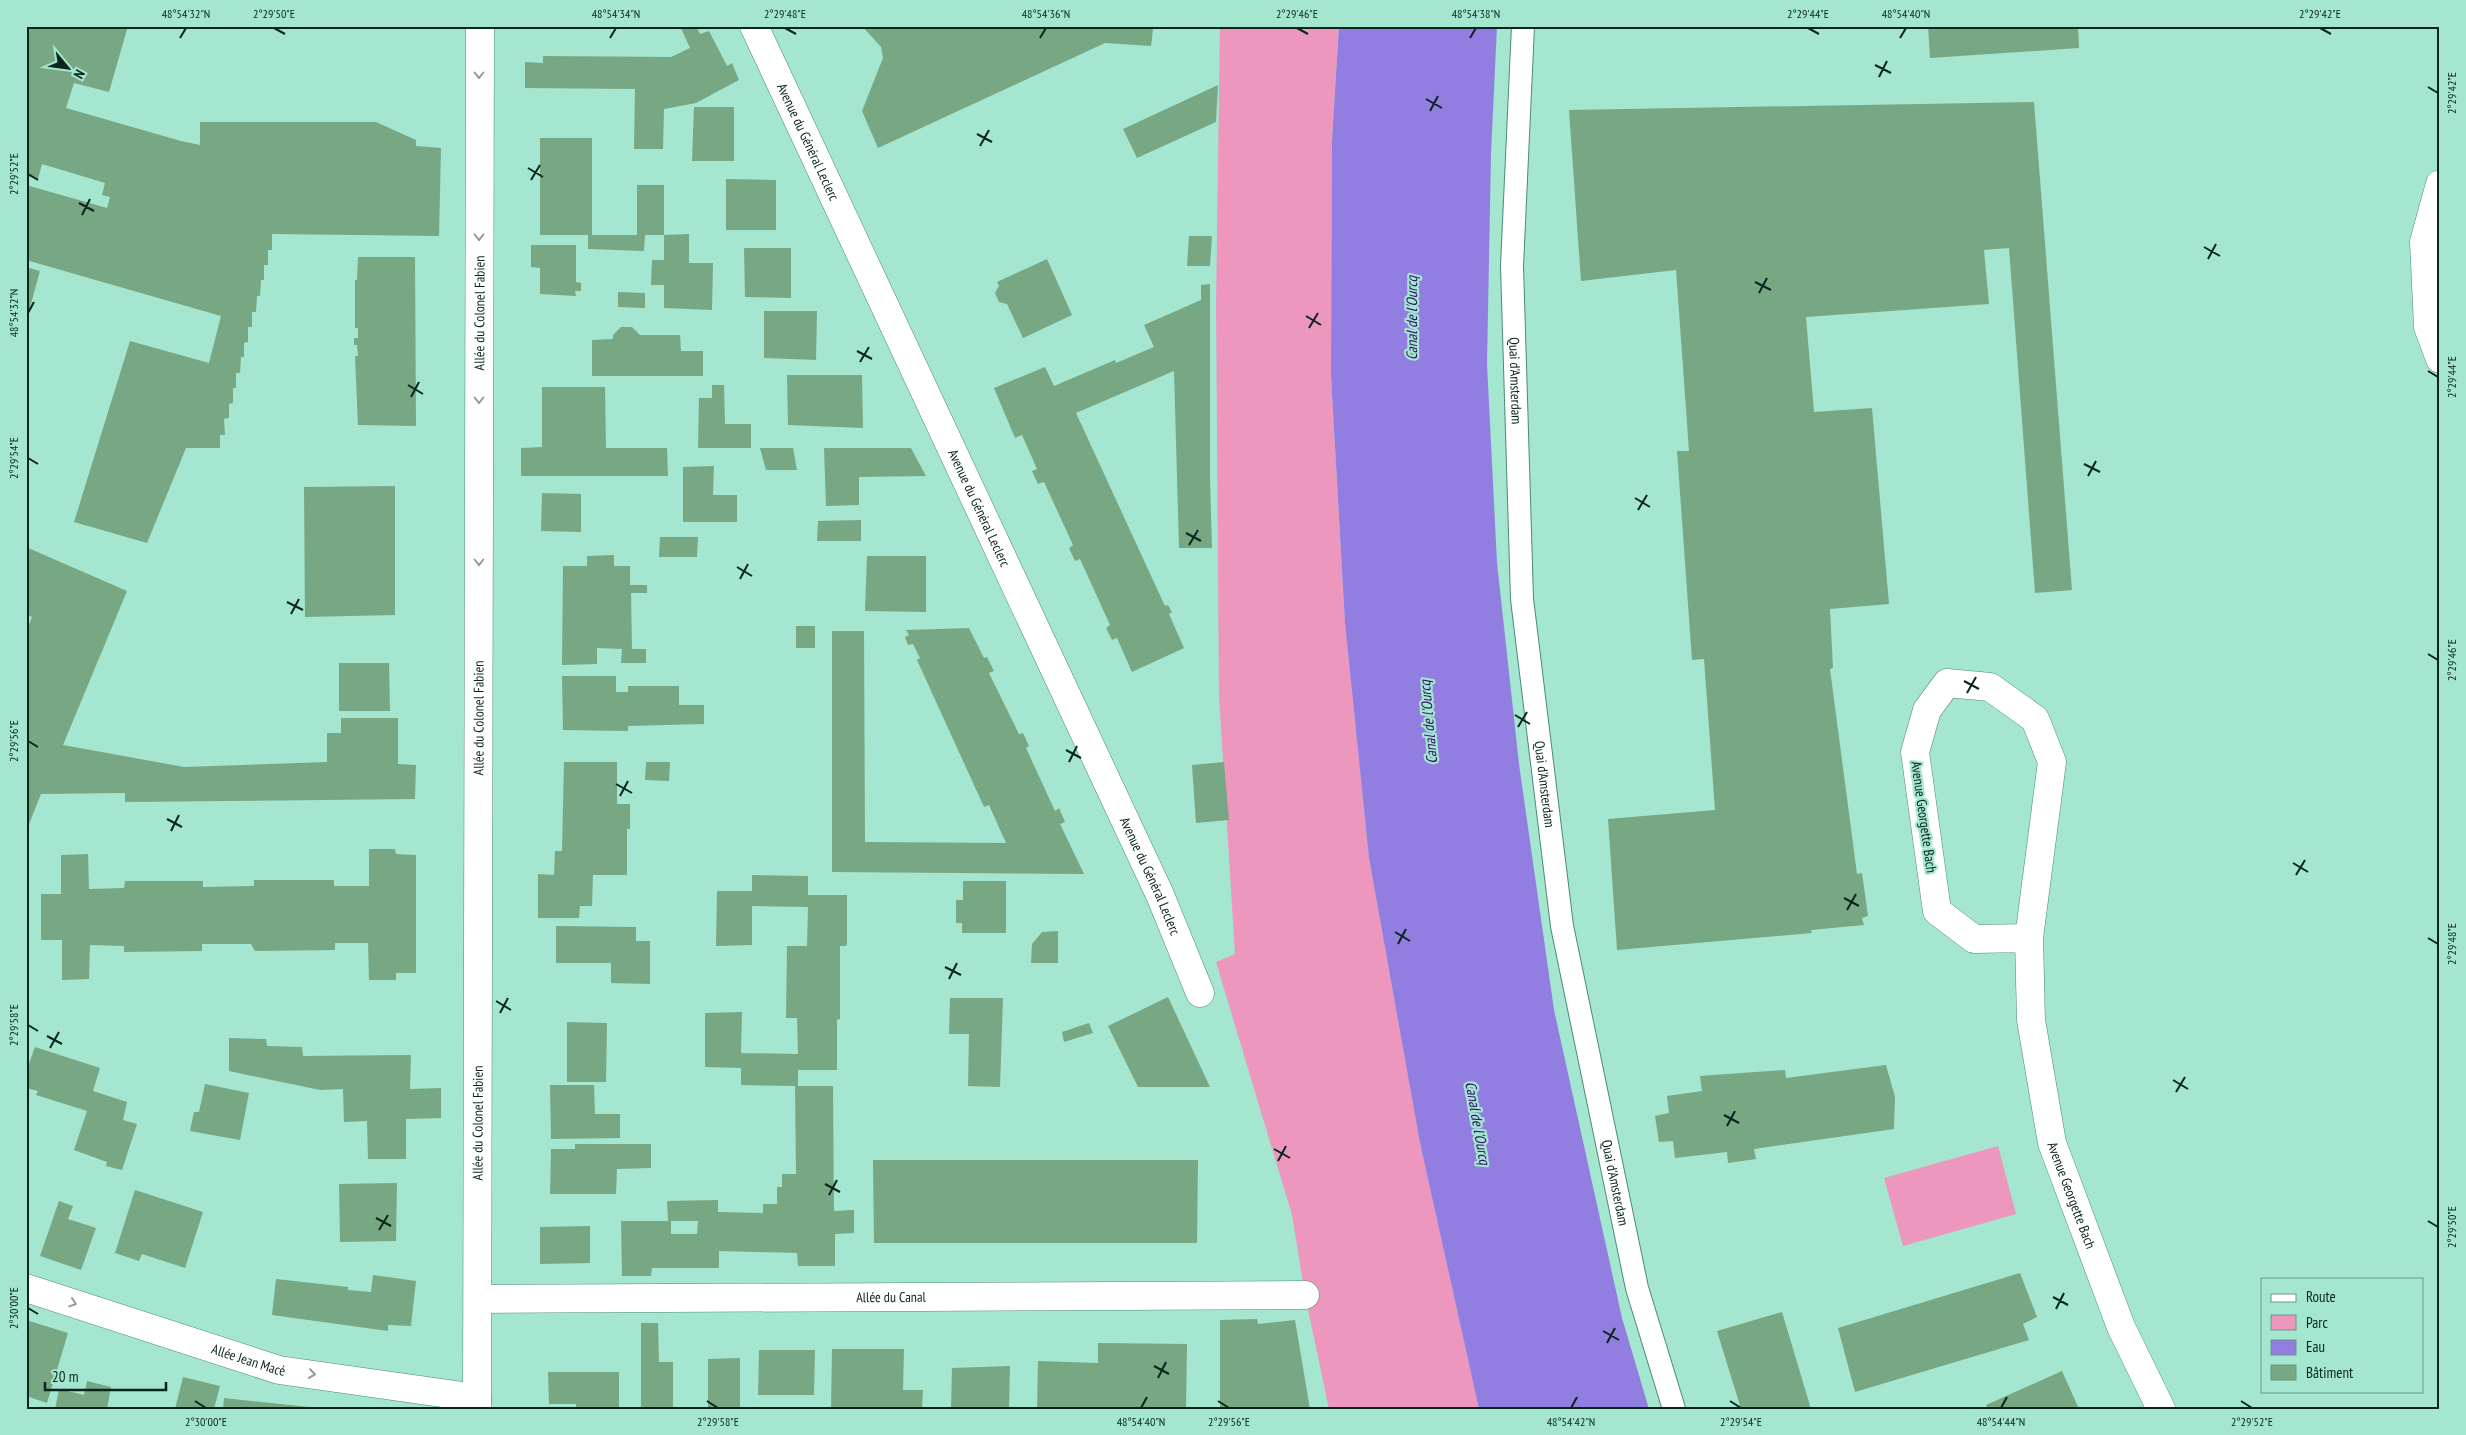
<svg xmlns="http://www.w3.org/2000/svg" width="2466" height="1435" font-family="'PT Sans Narrow',sans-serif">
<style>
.green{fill:#ed97be}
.water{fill:#927de1}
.building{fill:#78a783;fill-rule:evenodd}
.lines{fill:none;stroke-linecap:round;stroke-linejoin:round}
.lane-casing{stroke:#4c8b78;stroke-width:24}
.street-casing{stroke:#4c8b78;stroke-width:29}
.lane{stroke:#fff;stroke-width:22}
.street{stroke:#fff;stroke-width:28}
.oneway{stroke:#919d99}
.ticks{fill:none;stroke:#0a251d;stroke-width:2}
.labels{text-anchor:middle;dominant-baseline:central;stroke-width:4.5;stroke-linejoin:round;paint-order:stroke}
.street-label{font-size:14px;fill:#0a251d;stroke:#a4e6cf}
.water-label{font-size:15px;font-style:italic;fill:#2f0d68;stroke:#a4e6cf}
.neatline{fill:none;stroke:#0a251d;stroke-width:2}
.ticks-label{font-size:12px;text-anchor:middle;fill:#0a251d}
</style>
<rect width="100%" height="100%" fill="#a4e6cf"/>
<!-- green -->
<path class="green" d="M 1220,26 L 1339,26 L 1332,141 L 1331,375 L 1345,623 L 1369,858 L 1420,1143 L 1479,1409 L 1329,1409 L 1305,1295 L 1292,1215 L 1216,962 L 1235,954 L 1219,696 L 1216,305 Z
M 1998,1146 L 2016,1214 L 1903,1246 L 1884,1178 Z"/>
<!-- water -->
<path class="water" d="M 1339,26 L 1497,26 L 1491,153 L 1487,364 L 1497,563 L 1519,764 L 1554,1010 L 1622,1318 L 1649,1409 L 1479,1409 L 1420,1143 L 1369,858 L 1345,623 L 1331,375 L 1332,141 Z"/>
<!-- building -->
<path class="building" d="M 26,26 L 128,26 L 109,92 L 74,83 L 66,108 L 181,141 L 200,145 L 200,122 L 376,122 L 416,140 L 416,146 L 441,148 L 439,236 L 272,234 L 272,250 L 268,250 L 268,265 L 264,265 L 264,280 L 261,280 L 260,296 L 257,296 L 256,312 L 252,312 L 252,327 L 248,327 L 248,342 L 244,343 L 244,357 L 241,357 L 240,373 L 236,373 L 236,388 L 233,388 L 233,403 L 229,404 L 229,418 L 224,419 L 225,435 L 220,435 L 220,448 L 186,448 L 147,543 L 74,522 L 130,341 L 209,363 L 221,316 L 26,260 L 26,185 L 107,208 L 110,197 L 102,195 L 105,183 L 42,164 L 38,179 L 26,176 Z
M 680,26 L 696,26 L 700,34 L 709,31 L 727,66 L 732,63 L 739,80 L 696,103 L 664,109 L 663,149 L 634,149 L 635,89 L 525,88 L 525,62 L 543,63 L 543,56 L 671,57 L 690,48 Z
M 862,26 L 1155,26 L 1153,29 L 1151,46 L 1105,43 L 878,148 L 862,111 L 883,58 L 881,47 Z
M 1928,26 L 2078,26 L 2079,48 L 1930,58 Z
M 1218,85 L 1216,122 L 1137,158 L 1123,129 Z
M 2034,102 L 2072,590 L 2035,593 L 2009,248 L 1984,250 L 1989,304 L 1806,317 L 1814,412 L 1872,408 L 1889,604 L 1830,609 L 1833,668 L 1830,669 L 1857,874 L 1862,873 L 1868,916 L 1862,918 L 1864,925 L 1811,930 L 1812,933 L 1617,950 L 1608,819 L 1715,810 L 1704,659 L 1692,660 L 1677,451 L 1689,451 L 1676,270 L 1581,281 L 1569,110 Z
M 694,107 L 734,107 L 734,161 L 692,161 Z
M 540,138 L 592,138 L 592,235 L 637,235 L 637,185 L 664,185 L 664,235 L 645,235 L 644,251 L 588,249 L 588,235 L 540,235 Z
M 726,179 L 776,180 L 776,230 L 726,230 Z
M 689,234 L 689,263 L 713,263 L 712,310 L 664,308 L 664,285 L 651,285 L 652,260 L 664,260 L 664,235 Z
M 1189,236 L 1212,236 L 1210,266 L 1187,266 Z
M 531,245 L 576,245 L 576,282 L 581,283 L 581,291 L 575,291 L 576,296 L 540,294 L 540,268 L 531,267 Z
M 744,248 L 791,248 L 791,298 L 745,297 Z
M 358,257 L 415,257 L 416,426 L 358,425 L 355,356 L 358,356 L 357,345 L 354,345 L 354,338 L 358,338 L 358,328 L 355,328 L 355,280 L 357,280 Z
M 1047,259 L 1072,315 L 1023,338 L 1007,304 L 999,302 L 995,293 L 999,286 L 997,282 Z
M 26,267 L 40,271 L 27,318 L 26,318 Z
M 1210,284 L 1210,478 L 1212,548 L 1179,548 L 1174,371 L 1076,413 L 1165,606 L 1168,605 L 1172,612 L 1169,614 L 1184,648 L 1132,672 L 1117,638 L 1112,640 L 1106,628 L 1110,625 L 1080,559 L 1075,561 L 1069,548 L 1073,545 L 1044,482 L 1038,484 L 1032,471 L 1037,469 L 1022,435 L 1015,438 L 994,388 L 1045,367 L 1054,386 L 1115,360 L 1116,363 L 1154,347 L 1144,325 L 1201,300 L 1201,285 Z
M 618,292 L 645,293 L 645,308 L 618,307 Z
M 764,311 L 817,311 L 816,360 L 764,358 Z
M 621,327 L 632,327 L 640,335 L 680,335 L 681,351 L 703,351 L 703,376 L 592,376 L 592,340 L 613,339 L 613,335 Z
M 787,375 L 862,375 L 863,428 L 788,425 Z
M 712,385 L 724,385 L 725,424 L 751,424 L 751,448 L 698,448 L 699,398 L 712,398 Z
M 542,387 L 605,387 L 606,448 L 667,448 L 668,476 L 521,476 L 521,448 L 542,447 Z
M 760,448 L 793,448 L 797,470 L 766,470 Z
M 824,448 L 911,448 L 926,476 L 859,477 L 859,505 L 826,506 Z
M 714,466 L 713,495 L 737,495 L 737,522 L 683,522 L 683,467 Z
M 395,486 L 395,615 L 305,617 L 304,487 Z
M 542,493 L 581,494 L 581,532 L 541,531 Z
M 861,520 L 861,541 L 817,541 L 818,521 Z
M 660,537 L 698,537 L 697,557 L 659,557 Z
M 26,547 L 127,591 L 63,745 L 184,767 L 327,762 L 327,733 L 341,733 L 341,718 L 398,718 L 398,764 L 416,765 L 415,799 L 125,802 L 125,793 L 41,794 L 29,824 L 26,822 L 26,632 L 32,617 L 26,614 Z
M 614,555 L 614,566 L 630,566 L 630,585 L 647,585 L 647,593 L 631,593 L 632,649 L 646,649 L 646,663 L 621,663 L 622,649 L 597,648 L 597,664 L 562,665 L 563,566 L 587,566 L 587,556 Z
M 867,556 L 926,556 L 926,612 L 865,611 Z
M 796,626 L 815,626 L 815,648 L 796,648 Z
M 969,628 L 984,658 L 987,657 L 994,671 L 989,673 L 1019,734 L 1023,733 L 1029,746 L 1026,748 L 1055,811 L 1059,808 L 1065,822 L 1060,824 L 1084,874 L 832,872 L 832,631 L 864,631 L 865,842 L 1006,843 L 989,805 L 984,807 L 917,660 L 920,658 L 913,644 L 908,645 L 905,637 L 909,635 L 906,630 Z
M 339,663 L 389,663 L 390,711 L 339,711 Z
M 562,676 L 616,676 L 616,692 L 628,692 L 628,686 L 679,686 L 679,705 L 704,705 L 704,724 L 628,726 L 628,731 L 563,730 Z
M 564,762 L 617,762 L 617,804 L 630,804 L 630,829 L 627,829 L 627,875 L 593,875 L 592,906 L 580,906 L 579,918 L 538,918 L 538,874 L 554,875 L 555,851 L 562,851 Z
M 646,762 L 670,762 L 669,781 L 645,780 Z
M 1224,762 L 1229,820 L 1196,823 L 1192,765 Z
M 369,849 L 395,849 L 396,854 L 416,855 L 416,973 L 396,973 L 396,980 L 369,980 L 368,943 L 335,943 L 335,950 L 255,951 L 251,944 L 202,944 L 202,951 L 124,952 L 124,946 L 90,945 L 89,979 L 62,980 L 62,940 L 41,940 L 41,894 L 61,894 L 61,855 L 88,854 L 89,889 L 124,888 L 125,881 L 203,881 L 203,887 L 254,886 L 254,880 L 334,880 L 334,886 L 369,886 Z
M 752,875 L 808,876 L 808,895 L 847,895 L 847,944 L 846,946 L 840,946 L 840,1019 L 837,1020 L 837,1070 L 798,1070 L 798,1086 L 833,1086 L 834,1211 L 854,1210 L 854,1233 L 835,1234 L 835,1266 L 798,1266 L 797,1253 L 719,1251 L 719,1268 L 652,1268 L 651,1276 L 622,1276 L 621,1221 L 668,1221 L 667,1201 L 718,1200 L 718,1212 L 763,1213 L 763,1204 L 777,1204 L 777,1187 L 782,1187 L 782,1174 L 796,1174 L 795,1086 L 741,1085 L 741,1068 L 705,1067 L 705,1013 L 742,1012 L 741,1053 L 798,1054 L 797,1018 L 786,1018 L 787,946 L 807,946 L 808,907 L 752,906 L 752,945 L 716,946 L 717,891 L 752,891 ZM 671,1221 L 698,1221 L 697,1234 L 671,1234 Z
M 963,881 L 1006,881 L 1006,933 L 962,933 L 962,923 L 956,923 L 956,900 L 963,900 Z
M 556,926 L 636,927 L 636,941 L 650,941 L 650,984 L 611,983 L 611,963 L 556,963 Z
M 1058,931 L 1058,963 L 1031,963 L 1032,944 L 1042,932 Z
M 1168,997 L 1210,1087 L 1138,1087 L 1108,1026 Z
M 950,998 L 1003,998 L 1000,1087 L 968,1086 L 969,1034 L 949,1034 Z
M 567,1022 L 607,1023 L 606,1082 L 567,1082 Z
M 1089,1023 L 1093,1033 L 1064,1042 L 1062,1032 Z
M 229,1038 L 266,1039 L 267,1046 L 302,1047 L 303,1056 L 411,1055 L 410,1089 L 441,1088 L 441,1118 L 406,1119 L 406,1159 L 368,1159 L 367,1121 L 344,1122 L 343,1089 L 320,1090 L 229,1071 Z
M 35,1047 L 100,1068 L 93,1091 L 127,1102 L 123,1120 L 137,1124 L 122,1170 L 106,1166 L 107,1162 L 74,1150 L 87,1111 L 36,1095 L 38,1091 L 26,1088 L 26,1072 Z
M 1886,1065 L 1895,1097 L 1894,1129 L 1754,1149 L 1756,1159 L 1728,1163 L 1727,1152 L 1675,1158 L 1673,1141 L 1659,1142 L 1655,1116 L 1669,1113 L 1667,1096 L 1702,1091 L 1700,1076 L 1785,1070 L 1786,1078 Z
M 205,1084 L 249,1093 L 240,1140 L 190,1131 L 194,1112 L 199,1112 Z
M 550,1085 L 594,1085 L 595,1114 L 620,1114 L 620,1138 L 551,1139 Z
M 575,1144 L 651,1144 L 651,1168 L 617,1169 L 616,1194 L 550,1194 L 551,1149 L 575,1149 Z
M 873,1160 L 1198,1160 L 1197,1243 L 874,1243 Z
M 397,1183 L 396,1241 L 340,1242 L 339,1184 Z
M 135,1190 L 203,1212 L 185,1268 L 142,1254 L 139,1261 L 115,1253 Z
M 59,1201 L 73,1206 L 68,1219 L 96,1228 L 81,1270 L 40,1256 Z
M 590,1226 L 590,1263 L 540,1264 L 540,1227 Z
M 2020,1273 L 2037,1317 L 2023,1324 L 2029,1340 L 1855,1392 L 1838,1328 Z
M 373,1275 L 416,1281 L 411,1326 L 388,1325 L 388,1331 L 272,1315 L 276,1279 L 348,1287 L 348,1290 L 371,1292 Z
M 1782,1312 L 1811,1409 L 1741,1409 L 1717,1331 Z
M 1257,1319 L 1258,1324 L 1295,1320 L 1310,1409 L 1220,1409 L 1220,1320 Z
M 26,1320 L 68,1333 L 47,1403 L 26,1396 Z
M 641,1323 L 658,1323 L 659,1362 L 673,1362 L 673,1409 L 641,1409 Z
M 1098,1343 L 1187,1344 L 1186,1409 L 1037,1409 L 1038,1361 L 1098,1363 Z
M 832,1349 L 904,1349 L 903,1390 L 923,1390 L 922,1409 L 831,1409 Z
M 759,1350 L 815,1350 L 814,1395 L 758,1395 Z
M 740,1358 L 740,1409 L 708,1409 L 708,1359 Z
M 1010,1366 L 1009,1409 L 951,1409 L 952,1368 Z
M 2062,1371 L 2079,1409 L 1988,1409 L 1986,1405 Z
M 548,1372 L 619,1372 L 619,1409 L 576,1409 L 576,1404 L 549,1404 Z
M 183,1377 L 220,1386 L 214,1409 L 175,1409 Z
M 87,1381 L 111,1387 L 107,1409 L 55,1409 L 59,1389 L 84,1395 Z
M 224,1398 L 309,1407 L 309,1409 L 223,1409 Z"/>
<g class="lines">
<defs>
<g id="lane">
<path id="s1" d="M 1523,26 L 1512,266 L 1522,599 L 1562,926 L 1637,1288 L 1674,1409"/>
</g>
<g id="street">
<path id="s2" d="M 754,26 L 1160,895 L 1200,993"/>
<path d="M 2440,184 L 2424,242 L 2428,327 L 2440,359"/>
<path id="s3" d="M 2029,938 L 1974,939 L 1937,911 L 1915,752 L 1927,710 L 1947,683 L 1990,687 L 2035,719 L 2052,762 L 2029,938 L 2031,1020 L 2052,1143 L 2121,1327 L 2161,1409"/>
<path id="s4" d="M 26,1288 L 279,1370 L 477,1398"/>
<path id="s5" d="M 479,1299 L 1305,1295"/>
<path id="s6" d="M 477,1409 L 480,26"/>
</g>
</defs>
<!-- lane casing -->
<use href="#lane" class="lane-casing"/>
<!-- street casing -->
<use href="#street" class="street-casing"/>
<!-- lane -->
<use href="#lane" class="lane"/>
<!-- street -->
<use href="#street" class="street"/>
</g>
<!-- one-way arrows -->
<defs><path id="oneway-chevron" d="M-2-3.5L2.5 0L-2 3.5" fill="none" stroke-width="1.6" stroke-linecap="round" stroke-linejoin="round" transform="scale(1.25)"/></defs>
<g class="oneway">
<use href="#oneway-chevron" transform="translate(479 75) rotate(90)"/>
<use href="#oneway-chevron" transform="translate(479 237) rotate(90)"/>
<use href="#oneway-chevron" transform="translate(479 400) rotate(90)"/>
<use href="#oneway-chevron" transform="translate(479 562) rotate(90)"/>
<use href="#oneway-chevron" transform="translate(73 1303) rotate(18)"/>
<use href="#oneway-chevron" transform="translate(312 1374) rotate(8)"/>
</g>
<!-- ticks -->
<path class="ticks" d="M 274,28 L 285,34M 785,28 L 796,34M 1297,28 L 1308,34M 1808,28 L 1819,34M 2320,28 L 2331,34M 180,38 L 186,28M 610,38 L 616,28M 1040,38 L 1046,28M 1470,38 L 1476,28M 1900,38 L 1906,28M 1875,65 L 1891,73M 1879,77 L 1887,61M 2428,87 L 2438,93M 1426,99 L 1442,108M 1430,111 L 1438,96M 977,134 L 992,142M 980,146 L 989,130M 528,168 L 543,177M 28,174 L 38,180M 531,180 L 540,165M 79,203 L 94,211M 82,215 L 90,199M 2204,247 L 2220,256M 2208,259 L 2216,244M 1755,282 L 1771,290M 1759,293 L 1767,278M 28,313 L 34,302M 1306,316 L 1321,325M 1309,328 L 1318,313M 857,351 L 872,359M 860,362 L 869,347M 2428,371 L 2438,377M 408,385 L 423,394M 411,397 L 419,382M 28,458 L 38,464M 2084,464 L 2100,472M 2088,476 L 2096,461M 1635,498 L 1650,507M 1638,510 L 1647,495M 1186,533 L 1201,541M 1189,545 L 1198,530M 737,567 L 752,576M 740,579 L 748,564M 287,602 L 303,610M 291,614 L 299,599M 2428,654 L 2438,660M 1964,681 L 1979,689M 1967,693 L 1976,677M 1515,715 L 1530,724M 1518,727 L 1527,712M 28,741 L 38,747M 1066,750 L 1081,758M 1069,762 L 1077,746M 616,784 L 632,793M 620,796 L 628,781M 167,819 L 182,827M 171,831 L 179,815M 2293,863 L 2308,872M 2296,875 L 2305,860M 1844,898 L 1859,906M 1847,910 L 1856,894M 1395,932 L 1410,941M 2428,938 L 2438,944M 1398,944 L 1406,929M 945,967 L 961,975M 949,979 L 957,963M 496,1001 L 511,1010M 500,1013 L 508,998M 28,1025 L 38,1031M 47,1036 L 62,1044M 50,1048 L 59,1032M 2173,1080 L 2188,1089M 2176,1092 L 2185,1077M 1724,1115 L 1739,1123M 1727,1126 L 1735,1111M 1274,1149 L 1290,1158M 1278,1161 L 1286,1146M 825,1184 L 840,1192M 829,1195 L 837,1180M 376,1218 L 391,1226M 2428,1221 L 2438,1227M 379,1230 L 388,1215M 2053,1297 L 2068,1305M 28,1308 L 38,1314M 2056,1309 L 2064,1293M 1603,1331 L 1619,1340M 1607,1343 L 1615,1328M 1154,1366 L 1169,1374M 1158,1378 L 1166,1362M 195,1401 L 206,1408M 707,1401 L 718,1408M 1218,1401 L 1229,1408M 1730,1401 L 1741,1408M 2241,1401 L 2252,1408M 1141,1408 L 1147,1397M 1571,1408 L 1577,1397M 2001,1408 L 2007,1397"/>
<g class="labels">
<!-- street labels -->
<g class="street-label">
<text stroke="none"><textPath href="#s2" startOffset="128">Avenue du Général Leclerc</textPath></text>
<text stroke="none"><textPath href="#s6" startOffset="1096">Allée du Colonel Fabien</textPath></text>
<text stroke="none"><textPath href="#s1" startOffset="355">Quai d'Amsterdam</textPath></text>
<text stroke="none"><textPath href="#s2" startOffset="532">Avenue du Général Leclerc</textPath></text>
<text stroke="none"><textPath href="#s6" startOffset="691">Allée du Colonel Fabien</textPath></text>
<text stroke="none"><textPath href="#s1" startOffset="760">Quai d'Amsterdam</textPath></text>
<text transform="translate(1924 817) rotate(82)">Avenue Georgette Bach</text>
<text stroke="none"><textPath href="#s2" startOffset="938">Avenue du Général Leclerc</textPath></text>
<text stroke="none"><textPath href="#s6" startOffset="286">Allée du Colonel Fabien</textPath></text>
<text stroke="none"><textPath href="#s1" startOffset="1165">Quai d'Amsterdam</textPath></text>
<text stroke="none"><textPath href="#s3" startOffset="924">Avenue Georgette Bach</textPath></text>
<text stroke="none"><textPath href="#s5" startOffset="412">Allée du Canal</textPath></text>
<text stroke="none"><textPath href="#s4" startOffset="234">Allée Jean Macé</textPath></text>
</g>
<!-- water labels -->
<g class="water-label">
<text transform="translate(1411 318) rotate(-90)">Canal de l'Ourcq</text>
<text transform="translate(1428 722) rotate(-95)">Canal de l'Ourcq</text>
<text transform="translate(1478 1123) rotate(80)">Canal de l'Ourcq</text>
</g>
</g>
<!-- border -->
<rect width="2466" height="1435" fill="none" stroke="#a4e6cf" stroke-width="55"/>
<!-- legend -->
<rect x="2261" y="1278" width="162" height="115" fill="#a4e6cf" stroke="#669988"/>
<rect x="2271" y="1294" width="25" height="8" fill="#ffffff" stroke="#669988"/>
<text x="2306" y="1302" font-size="15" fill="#0a251d">Route</text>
<rect x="2271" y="1315" width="25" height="15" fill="#ed97be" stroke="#669988"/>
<text x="2306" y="1328" font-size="15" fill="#0a251d">Parc</text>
<rect x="2271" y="1340" width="25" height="15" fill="#927de1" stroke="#669988"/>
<text x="2306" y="1352" font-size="15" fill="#0a251d">Eau</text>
<rect x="2271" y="1365" width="25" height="15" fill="#78a783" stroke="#669988"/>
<text x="2306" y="1378" font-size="15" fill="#0a251d">Bâtiment</text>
<!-- north arrow -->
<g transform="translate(68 68) rotate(119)" stroke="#a4e6cf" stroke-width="4" paint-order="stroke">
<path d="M0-4L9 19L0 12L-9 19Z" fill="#0a251d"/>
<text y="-8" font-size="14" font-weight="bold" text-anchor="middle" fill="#0a251d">N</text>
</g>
<!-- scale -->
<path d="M45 1382v8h121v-8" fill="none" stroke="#0a251d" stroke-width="2.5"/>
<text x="52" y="1382" font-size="15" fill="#0a251d" stroke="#a4e6cf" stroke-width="4" paint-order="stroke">20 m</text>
<rect x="28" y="28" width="2410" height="1380" class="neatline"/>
<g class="ticks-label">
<text x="186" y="18">48°54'32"N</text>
<text x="274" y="18">2°29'50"E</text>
<text x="616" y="18">48°54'34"N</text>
<text x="785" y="18">2°29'48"E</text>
<text x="1046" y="18">48°54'36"N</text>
<text x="1297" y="18">2°29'46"E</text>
<text x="1476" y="18">48°54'38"N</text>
<text x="1808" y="18">2°29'44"E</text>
<text x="1906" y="18">48°54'40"N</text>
<text x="2320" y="18">2°29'42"E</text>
<text transform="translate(2452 93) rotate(-90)" y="4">2°29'42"E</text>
<text transform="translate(14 174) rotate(-90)" y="4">2°29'52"E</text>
<text transform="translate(14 313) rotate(-90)" y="4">48°54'32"N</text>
<text transform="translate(2452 377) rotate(-90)" y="4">2°29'44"E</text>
<text transform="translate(14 458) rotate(-90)" y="4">2°29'54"E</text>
<text transform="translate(2452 660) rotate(-90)" y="4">2°29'46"E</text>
<text transform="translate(14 741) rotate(-90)" y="4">2°29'56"E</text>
<text transform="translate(2452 944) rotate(-90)" y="4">2°29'48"E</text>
<text transform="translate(14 1025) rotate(-90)" y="4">2°29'58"E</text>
<text transform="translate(2452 1227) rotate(-90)" y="4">2°29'50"E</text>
<text transform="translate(14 1308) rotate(-90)" y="4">2°30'00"E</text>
<text x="206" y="1426">2°30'00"E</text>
<text x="718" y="1426">2°29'58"E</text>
<text x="1141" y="1426">48°54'40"N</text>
<text x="1229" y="1426">2°29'56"E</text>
<text x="1571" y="1426">48°54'42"N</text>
<text x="1741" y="1426">2°29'54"E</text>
<text x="2001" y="1426">48°54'44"N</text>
<text x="2252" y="1426">2°29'52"E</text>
</g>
</svg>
